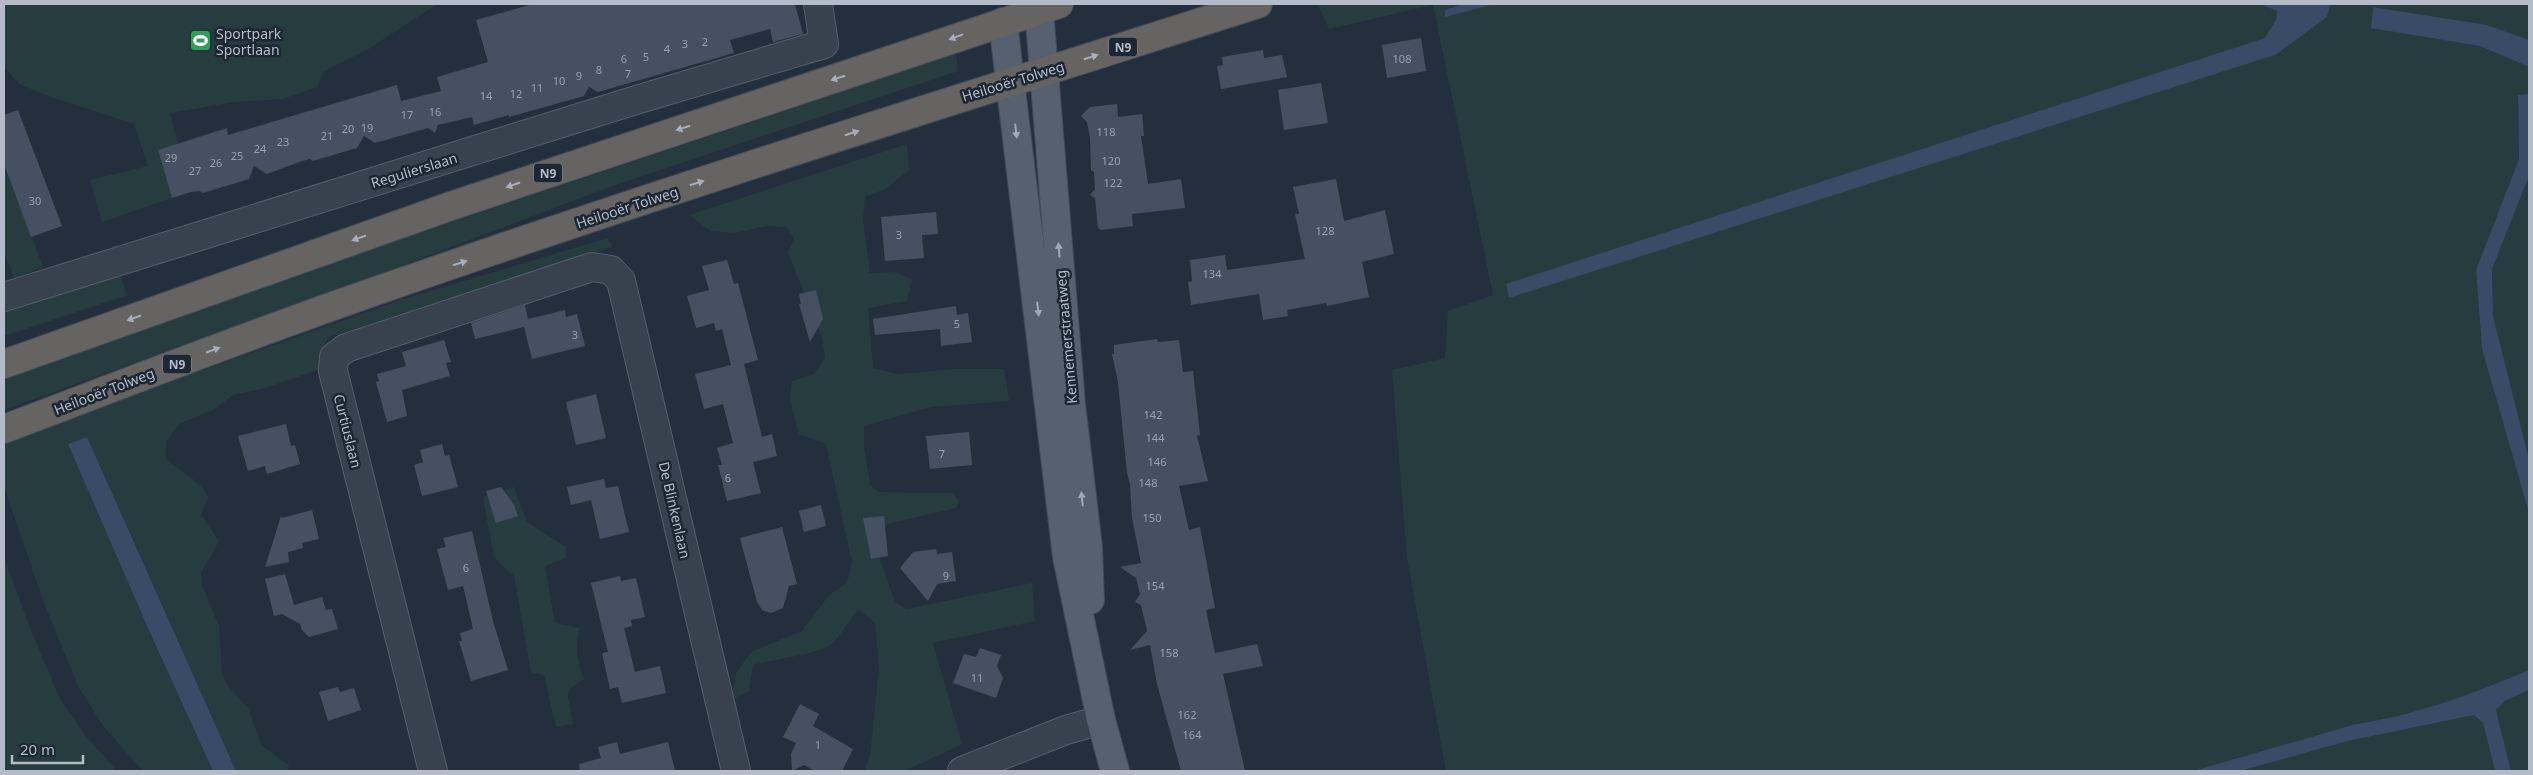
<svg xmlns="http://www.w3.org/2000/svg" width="2533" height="775" font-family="'Noto Sans',sans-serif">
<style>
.green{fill:#263c3f}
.water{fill:#394c67}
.building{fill:#455162}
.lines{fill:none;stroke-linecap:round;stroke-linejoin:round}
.minor-casing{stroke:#565f6c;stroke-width:30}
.primary-casing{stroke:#414a57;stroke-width:30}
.trunk-casing{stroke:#434c59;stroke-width:30}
.minor{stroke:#38414e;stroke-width:28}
.primary{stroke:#56606e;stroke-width:28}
.trunk{stroke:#656462;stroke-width:28}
.oneway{fill:#a8afba}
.oneway2{fill:#a1aab7}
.labels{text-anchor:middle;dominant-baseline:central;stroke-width:5;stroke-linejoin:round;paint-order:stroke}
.number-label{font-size:11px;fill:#98a1af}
.shield{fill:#1d2633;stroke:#878f9c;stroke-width:1}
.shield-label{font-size:12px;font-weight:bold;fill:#b4bcc9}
.poi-label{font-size:14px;fill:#b4bcc9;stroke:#1d2633;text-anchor:start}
.street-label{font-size:14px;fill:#b4bcc9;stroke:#1d2633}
</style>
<rect width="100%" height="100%" fill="#242f3e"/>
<!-- green -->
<path class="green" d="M 4,4 L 437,4 L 367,50 L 324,71 L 317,87 L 283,99 L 234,102 L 170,113 L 178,144 L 158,150 L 172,198 L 102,222 L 90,180 L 148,166 L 134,124 L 51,97 L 19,84 L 4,67 Z
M 1318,4 L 2529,4 L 2529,40 L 2487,25 L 2374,7 L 2371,27 L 2480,46 L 2529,67 L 2529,94 L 2518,95 L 2519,159 L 2476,270 L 2482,349 L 2529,513 L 2529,670 C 2473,694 2416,715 2356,724 L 2193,771 L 1446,771 L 1407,558 L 1392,370 L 1445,358 L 1448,311 L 1493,295 L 1433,5 L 1329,29 Z
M 956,54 L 958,71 L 618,184 L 356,283 L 4,410 L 4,379 L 376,247 Z
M 907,144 L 909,170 L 885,189 L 865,197 L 863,220 L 870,273 L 896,272 L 912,280 L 907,301 L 868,308 L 873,368 L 898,374 L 955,369 L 1004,369 L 1009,401 L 931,407 L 864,426 L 864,445 L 870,485 L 879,492 L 952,493 L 959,500 L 956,508 L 888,524 L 876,531 L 875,545 L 895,602 L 906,609 L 1032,583 L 1035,621 L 933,643 L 962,744 L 905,771 L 864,771 L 870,756 L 879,668 L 875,622 L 858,610 C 849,620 842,634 832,644 C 818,655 772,659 753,665 L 749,691 L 731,700 L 736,673 L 751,652 L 802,631 L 829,595 L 847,583 L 852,562 L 826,444 L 799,434 L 790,400 L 792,381 L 814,374 L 825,358 L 822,337 L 788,253 L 794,238 L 786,227 L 766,226 L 735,233 L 711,231 L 689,215 Z
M 4,163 L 43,267 L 14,278 L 4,252 Z
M 2529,176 L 2529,459 L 2493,316 L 2492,269 Z
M 608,238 L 612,247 L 329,337 L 321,351 L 324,368 L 265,388 L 233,395 L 213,410 L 179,424 L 166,442 L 166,459 C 179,471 200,480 208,497 L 201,515 L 219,541 L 201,573 L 202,585 L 219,626 L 222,674 L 226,683 L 248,708 L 262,746 L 289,765 L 287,771 L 236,771 L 87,437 L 69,444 L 151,635 L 213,771 L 143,771 L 104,727 L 79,688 L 45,606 L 4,487 L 4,445 L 79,414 L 403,299 Z
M 119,270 L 127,295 L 4,336 L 4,309 Z
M 514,487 L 527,522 L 566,547 L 566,558 L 545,566 L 555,623 L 580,628 C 574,647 577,661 584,679 L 569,689 L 568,697 L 573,724 L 556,727 L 544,675 L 531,673 L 514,576 L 494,558 L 483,497 Z
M 4,557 L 30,628 L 60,699 L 85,735 L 117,771 L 4,771 Z
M 2529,690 L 2529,771 L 2511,771 L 2496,710 L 2505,701 Z
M 2474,715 L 2483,723 L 2495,771 L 2240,771 L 2348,741 Z"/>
<!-- water -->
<path class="water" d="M 1464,4 L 1494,4 L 1445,17 L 1445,10 Z
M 2261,4 L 2330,4 L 2327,17 L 2275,55 L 1509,298 L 1506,284 L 2265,38 L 2276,20 L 2277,11 Z
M 2373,7 L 2487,25 L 2529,40 L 2529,67 L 2480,46 L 2371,28 Z
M 2529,94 L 2529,176 L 2492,269 L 2493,316 L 2529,459 L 2529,513 L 2482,349 L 2476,270 L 2519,159 L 2518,95 Z
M 87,437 L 236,771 L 213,771 L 151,635 L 68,444 Z
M 2529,670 L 2529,690 L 2505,701 L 2496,710 L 2511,771 L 2495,771 L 2483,723 L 2474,715 L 2348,741 L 2240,771 L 2193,771 L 2356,724 C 2416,715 2473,694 2529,670 Z"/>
<!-- building -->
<path class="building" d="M 533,4 L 795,4 L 803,34 L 773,42 L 770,29 L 730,40 L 734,53 L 598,92 L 589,87 L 584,96 L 509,117 L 509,115 L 474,125 L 472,117 L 438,125 L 435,133 L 428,128 L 375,143 L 364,136 L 357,148 L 313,161 L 310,159 L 302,161 L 267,174 L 254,166 L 249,179 L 203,193 L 200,191 L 191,192 L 172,198 L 158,150 L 227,128 L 228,135 L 397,85 L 401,101 L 441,91 L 437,77 L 488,62 L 476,20 Z
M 1421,38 L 1426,71 L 1387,78 L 1382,45 Z
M 1263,50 L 1264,58 L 1282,55 L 1287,77 L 1221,89 L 1217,66 L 1223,65 L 1222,57 Z
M 1321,83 L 1328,123 L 1284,130 L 1278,90 Z
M 1117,104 L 1118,117 L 1142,114 L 1144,136 L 1141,136 L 1148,184 L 1181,179 L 1185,208 L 1132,214 L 1133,226 L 1101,230 L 1098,228 L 1095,198 L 1090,195 L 1095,189 L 1094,172 L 1091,170 L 1090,138 L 1087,122 L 1081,116 L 1090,107 Z
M 18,110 L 62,226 L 31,237 L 4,164 L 4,115 Z
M 1336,179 L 1344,221 L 1385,210 L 1394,254 L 1362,262 L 1369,297 L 1327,306 L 1326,303 L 1287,310 L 1288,316 L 1263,320 L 1259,294 L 1191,305 L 1188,282 L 1192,281 L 1190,260 L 1225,255 L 1227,270 L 1305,259 L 1295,214 L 1299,214 L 1293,187 Z
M 936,212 L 938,234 L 922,235 L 924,258 L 885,261 L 881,217 Z
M 727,260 L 734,284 L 738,283 L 758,360 L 744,364 L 762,437 L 772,434 L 777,456 L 753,462 L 761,493 L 727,501 L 718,465 L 722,465 L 717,448 L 733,443 L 723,404 L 704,409 L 695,374 L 731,365 L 722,329 L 716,331 L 714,323 L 696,328 L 687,296 L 709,290 L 702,266 Z
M 816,290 L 823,319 L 810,342 L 799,304 L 801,304 L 799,294 Z
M 525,305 L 528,319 L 565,310 L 566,317 L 577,314 L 585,346 L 532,359 L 524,327 L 475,339 L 471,323 Z
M 956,306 L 957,315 L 968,313 L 972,342 L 941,346 L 940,329 L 875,335 L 873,319 Z
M 1157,339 L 1158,342 L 1179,340 L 1183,372 L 1193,371 L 1200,435 L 1197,436 L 1208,481 L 1179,486 L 1189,530 L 1200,527 L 1215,608 L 1206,610 L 1215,653 L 1257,644 L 1263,666 L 1223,674 L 1245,771 L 1181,771 L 1157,684 L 1150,645 L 1130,650 L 1147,631 L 1141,605 L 1135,602 L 1140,594 L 1136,578 L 1120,567 L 1141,563 L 1132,518 L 1130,484 L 1127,473 L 1118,382 L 1112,354 L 1114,354 L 1114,345 Z
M 444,340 L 451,362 L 446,363 L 450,376 L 402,390 L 407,416 L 387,422 L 376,382 L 379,381 L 377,374 L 406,366 L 402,352 Z
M 596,394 L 606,438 L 576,445 L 566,402 Z
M 286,424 L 291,446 L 295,445 L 300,464 L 267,474 L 265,466 L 248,471 L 238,436 Z
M 969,432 L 972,465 L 930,469 L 926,436 Z
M 442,444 L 445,456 L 449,455 L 458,487 L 422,496 L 414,465 L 423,462 L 420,450 Z
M 604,479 L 606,488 L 618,486 L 629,532 L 600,539 L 591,500 L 571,505 L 567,487 Z
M 501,487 L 514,505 L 518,516 L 496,523 L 486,491 Z
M 821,505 L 826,526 L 804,532 L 799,511 Z
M 312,510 L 319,539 L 302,543 L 303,548 L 288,552 L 289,562 L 265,567 L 281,516 L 282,518 Z
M 884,516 L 888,556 L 871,559 L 863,518 Z
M 782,527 L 797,584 L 789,586 L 783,608 L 771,613 L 762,610 L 757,602 L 740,538 Z
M 472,531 L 493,621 L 508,670 L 471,681 L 459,641 L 462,641 L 460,633 L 473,629 L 463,586 L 448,590 L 437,549 L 446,547 L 443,538 Z
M 936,549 L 937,554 L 952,552 L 956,581 L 937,584 L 928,601 L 900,568 L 913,552 Z
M 285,574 L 294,605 L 322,597 L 326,610 L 332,609 L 338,629 L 309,637 L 302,630 L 300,624 L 282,614 L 274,616 L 265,579 Z
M 620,576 L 621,581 L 636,578 L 645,617 L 631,620 L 632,626 L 624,628 L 635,672 L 660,666 L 666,693 L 622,703 L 618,687 L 610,689 L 602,653 L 608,652 L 591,583 Z
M 980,648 L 1001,655 L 997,666 L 1003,678 L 996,698 L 953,683 L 964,654 L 976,657 Z
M 338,687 L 340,692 L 354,688 L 361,710 L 328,721 L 319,692 Z
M 800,704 L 819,714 L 813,726 L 853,749 L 842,771 L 815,771 L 804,765 L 792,771 L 791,754 L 796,743 L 783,737 Z
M 617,742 L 620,754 L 668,742 L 675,771 L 580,771 L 579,764 L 601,758 L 598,747 Z"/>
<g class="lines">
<defs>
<path id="minor" d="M 4,297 L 636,100 L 824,44 L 818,4
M 433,771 L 333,371 L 334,357 L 346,348 L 592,267 L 611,270 L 621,281 L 736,771
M 962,771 L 1066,730 L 1101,720"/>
<path id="primary" d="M 1039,10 L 1071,404 L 1088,547 L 1090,600
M 1003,22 L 1067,557 L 1101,720 L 1115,771"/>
<path id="trunk" d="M 4,364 L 451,206 L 1059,4
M 4,429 C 120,385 236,340 353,299 C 652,194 955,100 1258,4"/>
</defs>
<!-- minor casing -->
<use href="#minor" class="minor-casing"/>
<!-- primary casing -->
<use href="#primary" class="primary-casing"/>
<!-- trunk casing -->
<use href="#trunk" class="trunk-casing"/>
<!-- minor -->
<use href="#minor" class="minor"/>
<!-- primary -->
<use href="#primary" class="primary"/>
<!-- trunk -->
<use href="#trunk" class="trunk"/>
</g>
<!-- one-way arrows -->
<defs><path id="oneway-solid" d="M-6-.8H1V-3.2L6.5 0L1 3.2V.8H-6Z" transform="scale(1.25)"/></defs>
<g class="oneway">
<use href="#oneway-solid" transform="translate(956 37) rotate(160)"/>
<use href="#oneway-solid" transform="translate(1091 57) rotate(-17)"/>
<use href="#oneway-solid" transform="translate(838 78) rotate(162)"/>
<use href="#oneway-solid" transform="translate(683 128) rotate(162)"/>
<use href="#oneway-solid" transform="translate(852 133) rotate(-18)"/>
<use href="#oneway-solid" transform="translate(697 183) rotate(-18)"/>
<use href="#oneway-solid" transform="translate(513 185) rotate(161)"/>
<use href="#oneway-solid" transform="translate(359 238) rotate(161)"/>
<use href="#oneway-solid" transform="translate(460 263) rotate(-18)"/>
<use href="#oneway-solid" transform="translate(134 318) rotate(161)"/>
<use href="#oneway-solid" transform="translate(213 350) rotate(-20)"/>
</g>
<g class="oneway2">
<use href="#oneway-solid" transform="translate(1016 131) rotate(83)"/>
<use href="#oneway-solid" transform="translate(1059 250) rotate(-94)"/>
<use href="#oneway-solid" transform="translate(1038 309) rotate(83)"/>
<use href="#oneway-solid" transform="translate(1082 499) rotate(-96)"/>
</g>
<!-- icons -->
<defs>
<symbol id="stadium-square" viewBox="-11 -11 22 22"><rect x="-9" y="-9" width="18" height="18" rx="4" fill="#2e9e5b" stroke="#1d2633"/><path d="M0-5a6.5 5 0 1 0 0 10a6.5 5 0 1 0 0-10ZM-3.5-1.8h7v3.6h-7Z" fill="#fff"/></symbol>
</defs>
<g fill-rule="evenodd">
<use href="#stadium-square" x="188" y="28" width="25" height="25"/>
</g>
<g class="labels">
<!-- number labels -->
<g class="number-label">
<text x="705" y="41">2</text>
<text x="685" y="43">3</text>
<text x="667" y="48">4</text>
<text x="646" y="56">5</text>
<text x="624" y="58">6</text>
<text x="1402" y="58">108</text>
<text x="599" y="69">8</text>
<text x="628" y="73">7</text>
<text x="579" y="75">9</text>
<text x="559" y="80">10</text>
<text x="537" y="87">11</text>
<text x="516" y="93">12</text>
<text x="486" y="95">14</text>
<text x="435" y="111">16</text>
<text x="407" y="114">17</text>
<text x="367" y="127">19</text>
<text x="348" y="128">20</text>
<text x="1106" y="131">118</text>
<text x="327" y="135">21</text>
<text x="283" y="141">23</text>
<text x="260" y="148">24</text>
<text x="237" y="155">25</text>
<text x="171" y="157">29</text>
<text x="1111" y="160">120</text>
<text x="216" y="162">26</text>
<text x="195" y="170">27</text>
<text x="1113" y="182">122</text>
<text x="35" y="200">30</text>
<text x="1325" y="230">128</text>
<text x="899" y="234">3</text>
<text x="1212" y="273">134</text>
<text x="957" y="323">5</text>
<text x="575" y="334">3</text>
<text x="1153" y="414">142</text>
<text x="1155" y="437">144</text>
<text x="942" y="453">7</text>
<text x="1157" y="461">146</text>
<text x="728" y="477">6</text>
<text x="1148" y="482">148</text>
<text x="1152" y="517">150</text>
<text x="466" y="567">6</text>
<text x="946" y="575">9</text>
<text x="1155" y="585">154</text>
<text x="1169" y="652">158</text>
<text x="977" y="677">11</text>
<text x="1187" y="714">162</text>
<text x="1192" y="734">164</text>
<text x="818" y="744">1</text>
</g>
<!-- shield labels -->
<g class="shield">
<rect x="1109" y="37.5" width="28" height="19" rx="4"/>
<rect x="534" y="163.5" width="28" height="19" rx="4"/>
<rect x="163" y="354.5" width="28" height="19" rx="4"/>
</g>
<g class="shield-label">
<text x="1123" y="47">N9</text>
<text x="548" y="173">N9</text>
<text x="177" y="364">N9</text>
</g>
<!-- poi labels -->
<g class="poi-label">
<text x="216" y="33">Sportpark<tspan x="216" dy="16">Sportlaan</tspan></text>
</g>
<!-- street labels -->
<g class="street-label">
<text transform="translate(1013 81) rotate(-17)">Heilooër Tolweg</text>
<text transform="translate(414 170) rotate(-17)">Regulierslaan</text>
<text transform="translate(627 207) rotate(-18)">Heilooër Tolweg</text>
<text transform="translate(1066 337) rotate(-95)">Kennemerstraatweg</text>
<text transform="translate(104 391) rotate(-21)">Heilooër Tolweg</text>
<text transform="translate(348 431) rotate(76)">Curtiuslaan</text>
<text transform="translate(675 510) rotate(77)">De Blinkenlaan</text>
</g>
</g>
<!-- border -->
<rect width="2533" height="775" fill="none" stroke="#b4bcc9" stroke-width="10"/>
<!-- scale -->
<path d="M12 755v8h71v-8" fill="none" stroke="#b4bcc9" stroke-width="2.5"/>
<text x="20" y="755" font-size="15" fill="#b4bcc9" stroke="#1d2633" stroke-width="4" paint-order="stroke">20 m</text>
</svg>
